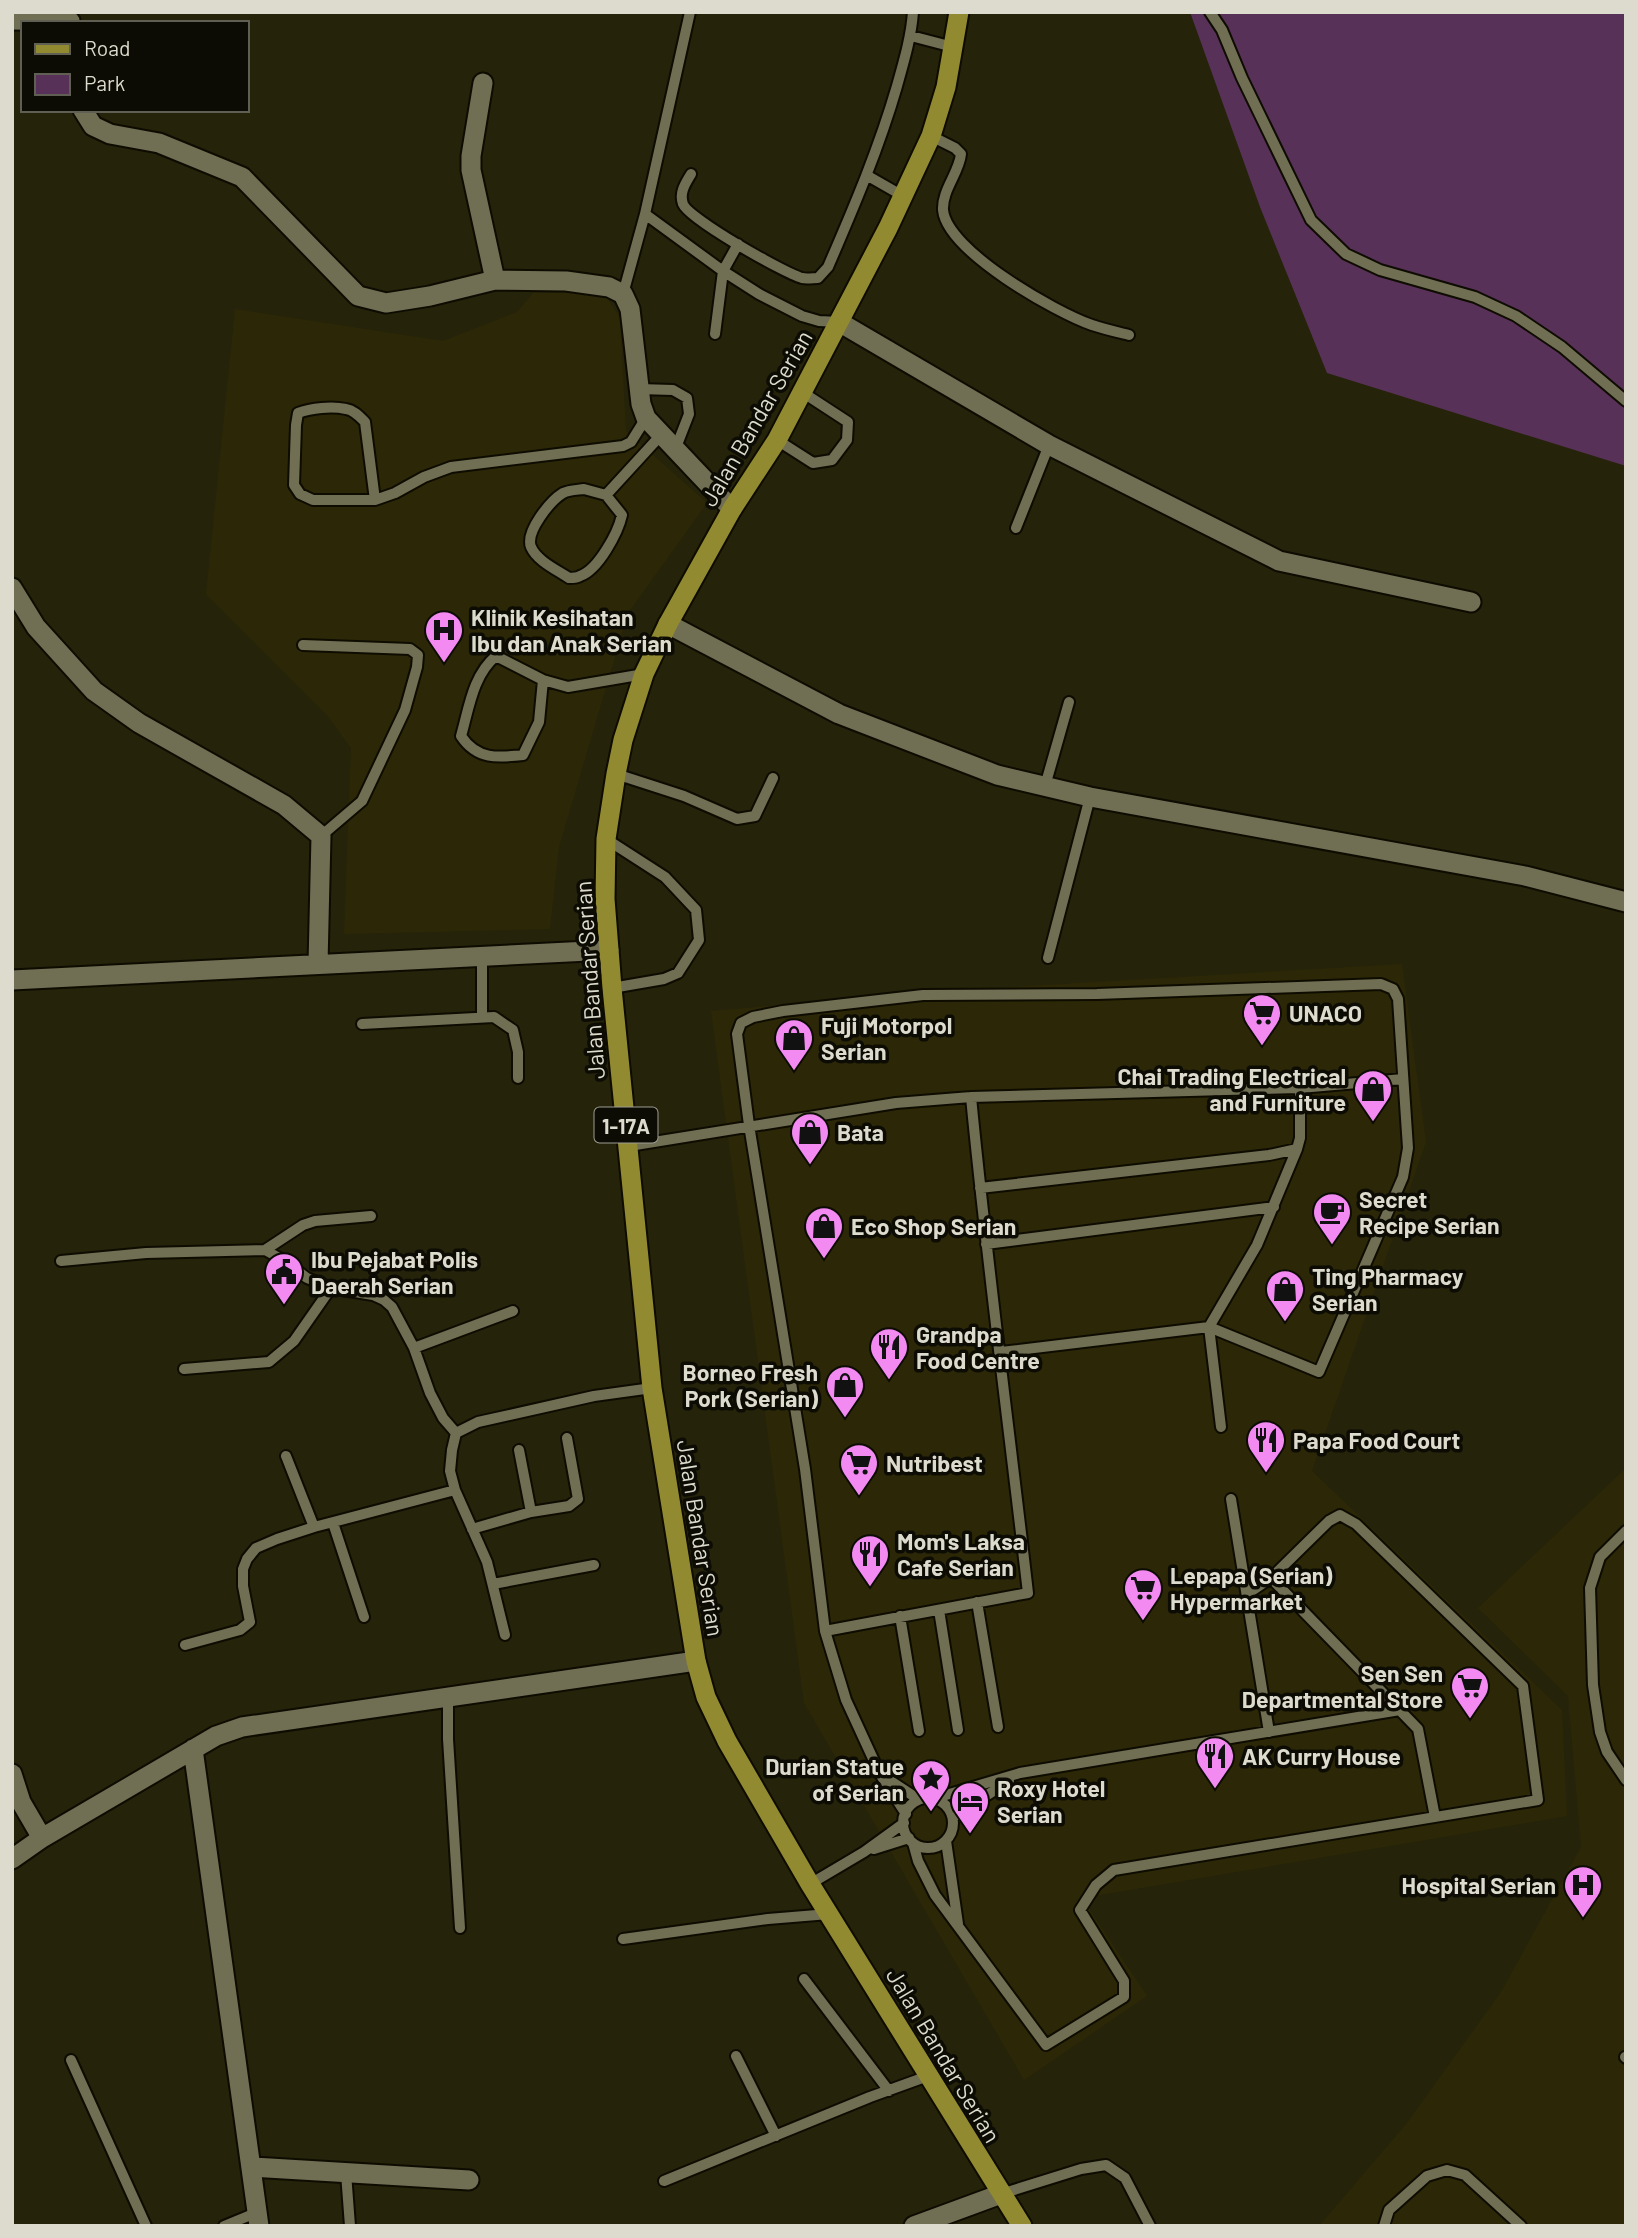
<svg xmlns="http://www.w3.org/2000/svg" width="1638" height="2238" font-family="Barlow,sans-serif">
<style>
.built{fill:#2c2807}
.green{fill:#583158}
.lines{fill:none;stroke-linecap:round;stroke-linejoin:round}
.service-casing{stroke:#0e0c00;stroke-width:14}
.minor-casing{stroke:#0e0c00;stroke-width:23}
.primary-casing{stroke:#0e0c00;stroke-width:23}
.service{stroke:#706e53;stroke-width:10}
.minor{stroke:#706e53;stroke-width:19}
.primary{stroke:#928a31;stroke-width:19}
.labels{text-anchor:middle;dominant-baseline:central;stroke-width:7;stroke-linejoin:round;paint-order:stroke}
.shield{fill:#0d0c04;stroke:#9e9d91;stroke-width:2}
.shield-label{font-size:21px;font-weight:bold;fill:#dcdbcd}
.street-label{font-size:23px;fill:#dcdbcd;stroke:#0d0c04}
.poi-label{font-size:23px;font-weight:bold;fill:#dcdbcd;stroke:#0d0c04;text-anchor:start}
</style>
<rect width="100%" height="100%" fill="#25230a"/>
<!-- built -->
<path class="built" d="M 533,293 L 604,293 L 620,318 L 626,431 L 707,503 L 628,613 L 559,847 L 550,929 L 344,934 L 351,748 L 327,715 L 206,594 L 235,309 L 443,341 L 517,312 Z
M 1402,964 L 1426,1142 L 1312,1471 L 1562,1710 L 1567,1816 L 1082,1898 L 1147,1996 L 1024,2080 L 804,1703 L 711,1011 L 929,992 Z
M 1626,1468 L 1626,2226 L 1319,2226 L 1407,2123 L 1501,1992 L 1581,1847 L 1568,1696 L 1478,1608 Z"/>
<!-- green -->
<path class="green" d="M 1190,12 L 1626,12 L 1626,466 L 1327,373 L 1260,207 Z"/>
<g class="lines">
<defs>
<path id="service" d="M 1210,12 L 1222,30 L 1242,78 L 1311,220 L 1346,254 L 1380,270 L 1475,297 L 1516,316 L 1562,347 L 1626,401
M 911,36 L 953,47
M 931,136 L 955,148 L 961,154 C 959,173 942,190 943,210 C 947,251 1055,312 1092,325 C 1104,329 1117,332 1129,335
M 691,174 C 685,184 679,193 683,204 C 689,219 784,273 802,278 C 807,279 813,278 818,278 L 828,267 C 854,207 879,148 897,86 C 904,61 911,38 913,12
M 868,176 L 903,196
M 645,214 L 723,271 L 759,294 L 802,316 L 819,321 L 839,322
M 623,294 L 645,214 L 690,12
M 715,334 L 723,271 L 738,244
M 639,389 L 673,390 L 687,398 L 689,414 L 675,450
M 777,440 L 813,463 L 832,460 L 847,440 L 848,422 L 802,392
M 584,489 L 606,495 L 622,515 C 618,533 598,570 580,576 C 577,578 573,578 569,578 C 557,570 537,561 531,547 C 525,532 550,501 563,493 C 569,490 577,490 584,489 Z
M 606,495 L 661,435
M 375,500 L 365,422 C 360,417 354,410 346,409 C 332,406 311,408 298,413 L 296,425 L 294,485 L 300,494 L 313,500 L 375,500 L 395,493 L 424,477 L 451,467 L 623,446 L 631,442 L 646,418
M 1016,528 L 1049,445
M 303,645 L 410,649 L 418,655 L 417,667 L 405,710 L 362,801 L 321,836
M 543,680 L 539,722 L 523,755 C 498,758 477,760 461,736 C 469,708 473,675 496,656 L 543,680 L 568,687 L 644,674
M 616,774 L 684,796 L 737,819 L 755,816 L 773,778
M 1045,786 L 1069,702
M 606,839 L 665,877 L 696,910 L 699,940 L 678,973 L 664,979 L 612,988
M 482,956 L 482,1017
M 1048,958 L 1090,797
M 362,1024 L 494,1017 L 513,1030 L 518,1052 L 518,1078
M 1300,1088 L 1403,1079
M 629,1146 L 896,1103 L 971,1097 L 1300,1088 L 1300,1138 L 1297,1149 L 1257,1245 L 1209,1327 L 1001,1352
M 980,1188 L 1269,1155 L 1297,1149
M 986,1244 L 1274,1207
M 265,1250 L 303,1225 L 315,1221 L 371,1216
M 61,1261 L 146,1253 L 265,1250 L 283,1260 L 307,1278 L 331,1288 L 373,1295 L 384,1300 L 392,1307 L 414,1348 L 430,1393 L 443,1418 L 456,1433 L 478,1422 L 594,1396 L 652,1388
M 414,1348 L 513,1311
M 184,1369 L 269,1362 L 294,1341 L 331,1288
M 456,1433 L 452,1450 L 450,1471 L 455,1490 L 487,1562 L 505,1635
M 286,1456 L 314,1527
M 1231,1499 L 1269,1732
M 531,1512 L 569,1506 L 578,1499 L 567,1438
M 333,1523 L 364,1617
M 472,1529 L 531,1512 L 519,1450
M 1626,1531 L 1600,1557 L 1590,1588 L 1593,1685 L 1600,1732 L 1607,1752 L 1626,1780
M 1271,1578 L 1418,1729 L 1435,1817
M 493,1584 L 594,1565
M 977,1602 L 998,1727
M 939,1610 L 958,1730
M 900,1616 L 919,1731
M 825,1631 L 1028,1593 C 1009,1428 987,1263 971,1097
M 185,1645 L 240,1630 L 250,1622 L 243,1586 L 243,1569 L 247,1559 L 256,1548 L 277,1539 L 314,1527 L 455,1490
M 448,1698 L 448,1739 L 460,1928
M 886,1778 L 918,1799
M 936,1798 L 1020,1773 L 1400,1710
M903 1823a25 25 0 1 1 50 0a25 25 0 1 1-50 0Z
M 906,1814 L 880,1774 L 846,1700 L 825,1631 L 805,1469 L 749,1125 L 737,1034 L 741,1023 L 753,1017 L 783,1011 L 923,995 L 1097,994 L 1381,984 L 1393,989 L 1398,999 L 1408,1148 L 1403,1177 L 1319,1372 L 1209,1327 L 1221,1427
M 953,1817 L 1009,1781
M 946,1841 L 958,1924
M 913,1843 L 918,1861 L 935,1895 L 1046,2045 L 1124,1997 L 1124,1981 L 1080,1910 L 1096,1885 L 1114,1870 L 1538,1800 L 1523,1686 L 1356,1524 L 1340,1515 L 1329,1521 L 1271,1578 L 1247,1594
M 874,1849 L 909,1838
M 810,1884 L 864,1852 L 904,1823
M 623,1939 L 768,1919 L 829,1914
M 804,1979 L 889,2091
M 736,2056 L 776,2136
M 1625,2057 L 1626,2058
M 71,2060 L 146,2226
M 346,2173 L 350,2226
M 664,2181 L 870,2097 L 928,2076
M 1001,2194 L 1081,2169 L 1106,2165 L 1125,2178 L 1150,2226
M 224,2226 L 258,2212
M 1384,2226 L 1389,2210 L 1427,2176 L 1447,2170 L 1465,2175 L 1521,2226"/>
<path id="minor" d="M 12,20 L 70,21
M 483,83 L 471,156 L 471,170 L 495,280
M 83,110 L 93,126 L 110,134 L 159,143 L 242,177 L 358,296 L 386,303 L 430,296 L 495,280 L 566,281 L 609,287 L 623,294 L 630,309 L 641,404 L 646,418 L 732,509
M 839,322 L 1049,445 L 1279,561 L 1471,602
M 12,588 L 36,627 L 94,691 L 139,723 L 284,805 L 321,836 L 318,964
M 668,624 L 839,714 L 997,775 L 1090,797 L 1525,876 L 1626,902
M 12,980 L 609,950
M 193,1749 L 259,2226
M 12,1774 L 21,1802 L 42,1838
M 12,1859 L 42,1838 L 216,1736 L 242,1727 L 696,1661
M 252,2167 L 469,2180
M 914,2226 L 1001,2194"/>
<path id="primary" d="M 959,12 L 946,87 L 931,136 L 888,228 L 777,440 L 732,509 L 668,624 L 644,674 L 623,740 L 616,774 L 606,839 L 605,899 L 612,988 L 652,1388 L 696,1661 L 706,1697 L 727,1741 L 810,1884 L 1022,2226"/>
</defs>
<!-- service casing -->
<use href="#service" class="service-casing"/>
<!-- minor casing -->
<use href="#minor" class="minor-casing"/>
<!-- primary casing -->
<use href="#primary" class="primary-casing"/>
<!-- service -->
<use href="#service" class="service"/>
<!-- minor -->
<use href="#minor" class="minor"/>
<!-- primary -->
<use href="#primary" class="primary"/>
</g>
<!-- icons -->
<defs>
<symbol id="hospital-pin" viewBox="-11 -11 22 30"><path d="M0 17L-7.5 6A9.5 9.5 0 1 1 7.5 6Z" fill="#f28af2" stroke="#0d0c04"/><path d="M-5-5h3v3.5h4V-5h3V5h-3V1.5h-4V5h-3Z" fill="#111"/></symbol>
<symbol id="supermarket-pin" viewBox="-11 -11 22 30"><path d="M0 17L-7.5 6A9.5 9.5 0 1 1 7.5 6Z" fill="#f28af2" stroke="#0d0c04"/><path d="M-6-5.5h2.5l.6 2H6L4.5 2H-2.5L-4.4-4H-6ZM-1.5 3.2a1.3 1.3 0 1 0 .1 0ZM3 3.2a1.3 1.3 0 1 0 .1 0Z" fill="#111"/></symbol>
<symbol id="shop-pin" viewBox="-11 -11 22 30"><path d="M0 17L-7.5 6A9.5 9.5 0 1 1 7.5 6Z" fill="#f28af2" stroke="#0d0c04"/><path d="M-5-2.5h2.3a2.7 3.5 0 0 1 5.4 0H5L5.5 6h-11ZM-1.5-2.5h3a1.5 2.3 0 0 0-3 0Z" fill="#111"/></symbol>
<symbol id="cafe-pin" viewBox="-11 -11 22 30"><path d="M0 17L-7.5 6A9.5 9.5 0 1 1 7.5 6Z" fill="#f28af2" stroke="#0d0c04"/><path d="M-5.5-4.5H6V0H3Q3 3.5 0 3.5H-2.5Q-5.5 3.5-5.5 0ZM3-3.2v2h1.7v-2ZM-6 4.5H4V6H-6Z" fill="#111"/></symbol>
<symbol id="civic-pin" viewBox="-11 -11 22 30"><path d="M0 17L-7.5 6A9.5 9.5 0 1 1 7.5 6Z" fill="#f28af2" stroke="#0d0c04"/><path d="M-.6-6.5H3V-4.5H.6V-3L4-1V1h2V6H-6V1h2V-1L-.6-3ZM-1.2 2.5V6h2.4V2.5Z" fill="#111"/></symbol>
<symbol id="restaurant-pin" viewBox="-11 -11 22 30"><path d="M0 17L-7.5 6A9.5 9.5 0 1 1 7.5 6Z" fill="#f28af2" stroke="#0d0c04"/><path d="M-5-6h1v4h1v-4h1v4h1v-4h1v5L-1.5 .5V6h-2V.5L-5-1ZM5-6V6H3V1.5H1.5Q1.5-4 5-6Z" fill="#111"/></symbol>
<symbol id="sight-pin" viewBox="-11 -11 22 30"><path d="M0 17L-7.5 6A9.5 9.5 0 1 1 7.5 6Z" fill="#f28af2" stroke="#0d0c04"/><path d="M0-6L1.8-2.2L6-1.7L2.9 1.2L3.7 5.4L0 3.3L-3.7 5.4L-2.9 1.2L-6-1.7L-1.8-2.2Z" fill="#111"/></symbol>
<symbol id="hotel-pin" viewBox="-11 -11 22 30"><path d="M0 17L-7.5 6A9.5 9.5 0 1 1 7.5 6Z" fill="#f28af2" stroke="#0d0c04"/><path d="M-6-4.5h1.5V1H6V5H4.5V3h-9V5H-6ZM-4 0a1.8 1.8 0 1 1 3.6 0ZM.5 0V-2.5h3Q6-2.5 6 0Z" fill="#111"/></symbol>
</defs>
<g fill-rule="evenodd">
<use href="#hospital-pin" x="422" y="608" width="44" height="60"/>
<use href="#supermarket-pin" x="1240" y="991" width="44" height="60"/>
<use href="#shop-pin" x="772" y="1016" width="44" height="60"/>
<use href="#shop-pin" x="1351" y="1067" width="44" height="60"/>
<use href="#shop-pin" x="788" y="1110" width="44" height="60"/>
<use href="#cafe-pin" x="1310" y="1190" width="44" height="60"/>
<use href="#shop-pin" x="802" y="1204" width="44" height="60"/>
<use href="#civic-pin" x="262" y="1250" width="44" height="60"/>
<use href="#shop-pin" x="1263" y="1267" width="44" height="60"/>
<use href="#restaurant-pin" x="867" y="1325" width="44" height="60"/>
<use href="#shop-pin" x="823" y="1363" width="44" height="60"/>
<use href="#restaurant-pin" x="1244" y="1418" width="44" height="60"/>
<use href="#supermarket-pin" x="837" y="1441" width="44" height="60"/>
<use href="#restaurant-pin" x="848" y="1532" width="44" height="60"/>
<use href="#supermarket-pin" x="1121" y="1566" width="44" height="60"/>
<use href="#supermarket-pin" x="1448" y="1664" width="44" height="60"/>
<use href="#restaurant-pin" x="1193" y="1734" width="44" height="60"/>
<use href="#sight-pin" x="909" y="1757" width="44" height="60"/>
<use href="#hotel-pin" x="948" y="1779" width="44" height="60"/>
<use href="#hospital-pin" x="1561" y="1863" width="44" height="60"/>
</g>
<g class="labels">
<!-- shield labels -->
<rect class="shield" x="594.5" y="1107.5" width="63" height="35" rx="5"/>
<g class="shield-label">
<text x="626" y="1125">1-17A</text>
</g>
<!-- street labels -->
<g class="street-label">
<text transform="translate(756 418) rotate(-60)">Jalan Bandar Serian</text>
<text transform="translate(589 980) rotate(-94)">Jalan Bandar Serian</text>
<text transform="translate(701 1538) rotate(81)">Jalan Bandar Serian</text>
<text transform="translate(944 2055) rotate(59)">Jalan Bandar Serian</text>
</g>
<!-- poi labels -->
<g class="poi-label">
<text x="471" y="617">Klinik Kesihatan<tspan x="471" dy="26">Ibu dan Anak Serian</tspan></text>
<text x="1289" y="1013">UNACO</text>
<text x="821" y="1025">Fuji Motorpol<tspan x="821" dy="26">Serian</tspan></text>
<text x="1346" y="1076" text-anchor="end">Chai Trading Electrical<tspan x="1346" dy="26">and Furniture</tspan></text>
<text x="837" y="1132">Bata</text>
<text x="1359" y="1199">Secret<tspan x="1359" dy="26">Recipe Serian</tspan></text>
<text x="851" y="1226">Eco Shop Serian</text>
<text x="311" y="1259">Ibu Pejabat Polis<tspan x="311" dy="26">Daerah Serian</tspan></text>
<text x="1312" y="1276">Ting Pharmacy<tspan x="1312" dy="26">Serian</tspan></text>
<text x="916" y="1334">Grandpa<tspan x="916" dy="26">Food Centre</tspan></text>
<text x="818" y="1372" text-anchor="end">Borneo Fresh<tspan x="818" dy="26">Pork (Serian)</tspan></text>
<text x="1293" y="1440">Papa Food Court</text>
<text x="886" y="1463">Nutribest</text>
<text x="897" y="1541">Mom's Laksa<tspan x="897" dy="26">Cafe Serian</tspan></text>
<text x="1170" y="1575">Lepapa (Serian)<tspan x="1170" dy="26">Hypermarket</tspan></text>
<text x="1443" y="1673" text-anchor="end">Sen Sen<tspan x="1443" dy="26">Departmental Store</tspan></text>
<text x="1242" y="1756">AK Curry House</text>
<text x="904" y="1766" text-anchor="end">Durian Statue<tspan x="904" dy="26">of Serian</tspan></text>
<text x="997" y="1788">Roxy Hotel<tspan x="997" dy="26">Serian</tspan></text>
<text x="1556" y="1885" text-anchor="end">Hospital Serian</text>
</g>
</g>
<!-- border -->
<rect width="1638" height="2238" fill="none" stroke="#dcdbcd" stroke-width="28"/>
<!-- legend -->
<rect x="21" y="21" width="228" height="91" fill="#0d0c04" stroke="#605f54" stroke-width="2"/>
<rect x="35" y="44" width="35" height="10" fill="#928a31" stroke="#605f54" stroke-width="2"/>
<text x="84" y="56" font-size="21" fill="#dcdbcd">Road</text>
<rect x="35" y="74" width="35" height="21" fill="#583158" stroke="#605f54" stroke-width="2"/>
<text x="84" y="91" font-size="21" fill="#dcdbcd">Park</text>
</svg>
